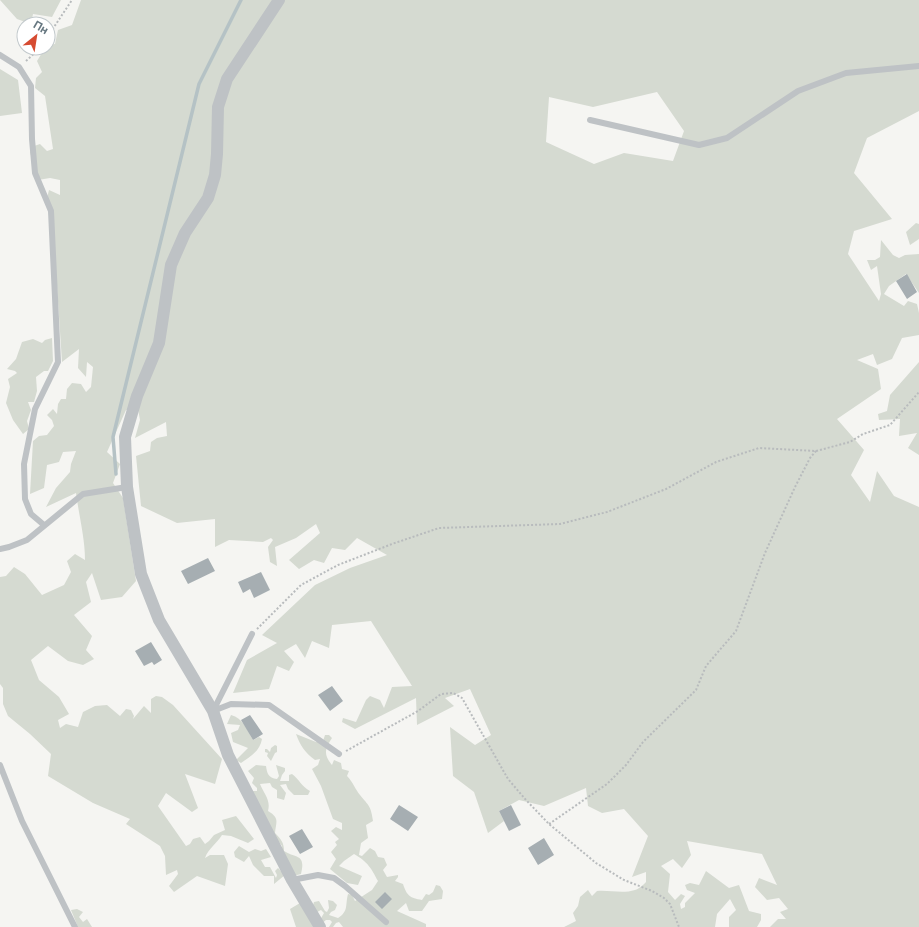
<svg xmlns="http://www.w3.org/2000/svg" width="919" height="927" font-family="Inter,sans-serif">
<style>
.green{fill:#d5dad1;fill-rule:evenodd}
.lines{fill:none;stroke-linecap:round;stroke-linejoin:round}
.stream{stroke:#b5c2c5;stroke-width:3.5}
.building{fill:#a6aeb2}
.path{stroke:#b8bbbd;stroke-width:2;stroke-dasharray:2 2;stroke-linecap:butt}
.lane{stroke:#bec2c5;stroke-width:6}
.street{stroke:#bec2c5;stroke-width:12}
</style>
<rect width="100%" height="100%" fill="#f5f5f2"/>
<!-- green -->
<path class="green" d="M 0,0 L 61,0 L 52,17 L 33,14 L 31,24 L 17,19 Z
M 81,0 L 919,0 L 919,111 L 867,138 L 854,173 L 892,219 L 854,231 L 848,254 L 879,301 L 881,294 L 877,266 L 871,270 L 867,260 L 875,260 L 880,257 L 881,240 L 893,255 L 899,258 L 905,255 L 919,254 L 919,293 L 906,274 L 889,286 L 884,294 L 904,306 L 908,301 L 917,304 L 919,313 L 919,335 L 902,338 L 892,359 L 877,365 L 873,354 L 857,360 L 878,369 L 881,389 L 837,419 L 864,450 L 851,475 L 870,502 L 877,471 L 894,496 L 919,507 L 919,927 L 770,927 L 778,919 L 786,919 L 780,912 L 788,909 L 779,898 L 767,900 L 755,887 L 759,878 L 777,885 L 762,854 L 687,841 L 691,855 L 682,868 L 673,859 L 661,866 L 670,874 L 668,892 L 675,900 L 681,894 L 685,896 L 680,904 L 681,909 L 685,907 L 685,903 L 695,893 L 687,890 L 685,885 L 690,883 L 699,885 L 706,871 L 729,888 L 739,885 L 749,911 L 761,914 L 761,920 L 757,927 L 729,927 L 729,917 L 736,910 L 730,899 L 717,914 L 715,927 L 564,927 L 576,921 L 573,913 L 578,906 L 580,897 L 588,890 L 592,896 L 597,891 C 610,890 623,894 635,890 C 639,889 643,885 646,882 L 646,872 L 632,877 L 648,836 L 624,809 L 602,813 L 588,806 L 586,788 L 544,806 L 519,800 L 499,811 L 504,821 L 488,833 L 474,792 L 453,776 L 450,727 L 475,745 L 491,735 L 470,689 L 445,698 L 454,706 L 417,725 L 416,698 L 355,729 L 342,722 L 343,718 L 356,722 L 366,700 L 370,696 L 380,700 L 384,708 L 392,687 L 412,686 L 371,621 L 332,625 L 329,648 L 312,641 L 305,658 L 296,644 L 284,651 L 294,662 L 289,671 L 277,666 L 269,689 L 233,693 L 247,660 L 277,643 L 262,635 L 315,585 L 350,568 L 387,555 L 357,538 L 345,550 L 332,548 L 324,563 L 314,560 L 299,569 L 289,560 L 320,533 L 316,524 L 296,538 L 275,547 L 277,566 L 270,562 L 268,547 L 273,540 L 271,538 L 263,542 L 229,540 L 215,547 L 215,519 L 177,523 L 141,506 L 136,456 L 150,451 L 151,442 L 157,438 L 167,436 L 166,422 L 135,438 L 140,420 L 138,409 L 126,410 L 107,452 L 120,464 L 113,483 L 123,498 L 136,581 L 122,597 L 101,600 L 92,573 L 86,582 L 91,602 L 74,615 L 92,636 L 86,650 L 94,659 L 83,665 L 68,661 L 48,646 L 31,660 L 39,680 L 59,697 L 69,714 L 58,720 L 60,728 L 66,724 L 78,727 L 83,712 L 95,706 L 107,705 L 120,716 L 126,709 L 131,710 L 134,716 L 133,719 L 144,706 L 151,713 L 151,699 L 156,696 L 162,697 L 173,705 L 222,759 L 215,784 L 185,774 L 198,808 L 192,812 L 166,793 L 158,806 L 186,846 L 190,844 L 193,839 L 200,837 L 205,844 L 209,841 L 214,835 L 225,830 L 222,820 L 236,816 L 254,839 L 248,843 L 231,836 L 222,835 C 217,843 208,849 205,858 L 210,855 L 224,855 L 228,864 L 225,886 L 197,876 L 174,892 L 169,886 L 178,874 L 177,870 L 166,875 L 165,856 L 160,846 L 126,824 L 130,819 L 93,803 L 48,776 L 51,754 L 30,734 L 8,716 L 3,704 L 3,688 L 0,684 L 0,577 L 6,576 L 14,567 L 25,574 L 42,595 L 64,585 L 71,572 L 67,561 L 75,554 L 85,560 C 85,538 79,516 76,493 L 46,507 L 56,488 L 70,472 L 71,464 L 76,451 L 63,452 L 59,462 L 47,465 L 44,488 L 30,494 L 33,441 L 39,436 L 47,435 L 54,426 L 52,420 L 47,415 L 53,409 L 57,414 L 58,404 L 61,399 L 66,399 L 67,389 L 72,383 L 81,384 L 86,392 L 91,387 L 93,367 L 87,362 L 86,377 L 78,368 L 79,349 L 62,362 L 57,286 L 47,198 L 49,190 L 60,195 L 60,180 L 50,178 L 38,180 L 30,152 L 34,146 L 40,144 L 47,151 L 53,149 L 45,96 L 35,88 L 36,78 L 42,72 L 37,61 L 45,48 L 48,48 L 48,45 L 55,44 L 58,30 L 72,25 ZM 657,92 L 684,131 L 673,161 L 624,153 L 594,164 L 546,142 L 549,97 L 593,107 Z
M 0,69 L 18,80 L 22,113 L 0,116 Z
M 916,223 L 919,224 L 919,239 L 910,245 L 906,232 Z
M 52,338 L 53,361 L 48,371 L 44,371 L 36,377 L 37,391 L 34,402 L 28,402 L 31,410 L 27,421 L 29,429 L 23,434 L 13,420 L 6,403 L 10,387 L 8,379 L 17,373 L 15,371 L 7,369 L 16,359 L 22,342 L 33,339 L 42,343 L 45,340 Z
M 919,362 L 919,455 L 908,448 L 917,433 L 899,436 L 900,419 L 879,420 L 878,414 L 887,411 L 890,395 Z
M 231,715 C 243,718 247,730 253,740 L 259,737 L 262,739 C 260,751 250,757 241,763 L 236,760 L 248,748 L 233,742 L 231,733 L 238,730 L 240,725 L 227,724 Z
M 296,734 L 316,742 L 323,741 L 325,735 L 329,735 L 332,738 C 325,749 323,754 332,765 L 334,760 L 341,763 L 342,769 L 349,771 L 347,776 C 353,782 355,789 360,795 C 369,806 371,806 373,821 L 366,825 L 368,838 L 361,843 L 359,855 L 362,856 L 370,848 L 375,851 L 378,857 L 384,858 L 387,865 L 383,870 L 387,877 L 398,875 L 398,877 L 395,881 L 403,884 C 407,896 410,898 422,900 L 426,894 L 429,895 L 433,892 L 436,885 L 440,886 L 443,891 L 442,899 L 429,901 L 422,911 L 409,911 L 406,903 L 397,911 L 426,924 L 426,927 L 343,927 L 339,922 L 336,923 L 333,927 L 329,927 L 332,922 L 330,920 L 326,920 L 321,924 L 320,920 L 324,913 L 321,910 L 315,913 L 312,908 L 314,902 L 319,901 L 325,911 L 327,912 L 329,908 L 328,900 L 333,901 L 337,905 L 335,910 L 331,912 L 329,915 L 338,918 C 349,911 345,905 348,894 L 352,895 L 355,901 L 372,890 L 378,881 C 371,868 368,862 354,854 L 344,861 L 339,866 L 362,876 L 358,885 L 347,883 L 330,869 L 336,859 L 331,852 L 337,845 L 335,842 L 339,839 L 331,831 L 336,827 L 342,830 L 342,823 L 333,819 L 321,786 L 312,769 L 318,765 L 320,759 L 315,760 C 305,753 300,745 296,734 Z
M 275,745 L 277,746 L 277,752 L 275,753 L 271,761 L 267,756 L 268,753 L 265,752 L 265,749 L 267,749 L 270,752 L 271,748 Z
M 256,765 L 266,766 C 267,773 268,778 277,779 L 279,776 L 276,765 L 285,768 L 285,771 L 282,775 L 280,781 L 289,781 L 289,775 L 292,774 C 299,779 302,787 310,791 L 308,795 L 294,795 L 288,789 L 286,784 L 280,785 L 286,793 L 284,800 L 277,798 L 277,790 L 272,787 L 270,783 L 260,784 C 264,794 271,800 268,811 C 280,818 276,822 275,833 C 281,839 284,843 284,851 C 296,859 306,853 301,874 L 293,876 L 280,854 L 282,846 L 274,836 L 251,791 L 257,791 L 257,788 L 252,783 L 254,778 L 248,771 Z
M 239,846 L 249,852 L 255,849 L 261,851 L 266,849 L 271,857 L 261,860 L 265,867 L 270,867 L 276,878 L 277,875 L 275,871 L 278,868 L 285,875 L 274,884 L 274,876 L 264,876 L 253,865 L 249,856 L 244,862 L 235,857 L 234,852 Z
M 300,903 L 314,927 L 296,927 L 290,909 Z
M 77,909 L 83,912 L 79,917 L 83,922 L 87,919 L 92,927 L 78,927 L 71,910 Z"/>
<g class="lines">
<!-- stream -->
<path class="stream" d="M 116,474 L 113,437 L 199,84 L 241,0"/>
</g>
<!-- building -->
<path class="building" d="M 907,274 L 917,292 L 907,299 L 896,281 Z
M 208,558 L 215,571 L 188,584 L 181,571 Z
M 261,572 L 270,590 L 254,598 L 250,589 L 243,593 L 238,582 Z
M 151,642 L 162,660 L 154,665 L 152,662 L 144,666 L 135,651 Z
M 332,686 L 343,701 L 330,711 L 318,695 Z
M 250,715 L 263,734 L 253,740 L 241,720 Z
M 399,805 L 418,817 L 408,831 L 390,819 Z
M 511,805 L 521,825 L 509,831 L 499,811 Z
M 302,829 L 313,847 L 300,854 L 289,836 Z
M 544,838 L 554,855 L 538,865 L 528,848 Z
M 385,892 L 392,899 L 382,909 L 375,902 Z"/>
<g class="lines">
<!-- path -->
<path class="path" d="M 48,36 L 72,0
M 26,61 L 40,48
M 257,629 L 301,585 L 338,565 L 392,544 L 439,528 L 560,524 L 607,512 L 666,489 L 716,462 L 759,448 L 816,451 L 850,442 L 863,434 L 890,425 L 919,392
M 346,751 L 418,711 L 441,694 L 453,693 L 462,698 L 508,779 L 526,800 L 549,824 L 596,863 L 624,880 L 652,891 L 664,898 L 670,904 L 679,927
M 549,824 L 607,784 L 626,765 L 643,742 L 696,690 L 706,666 L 736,631 L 765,553 L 795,487 L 810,458 L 816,451"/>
<!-- lane -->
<path class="lane" d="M 0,55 L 19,67 L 31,86 L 32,139 L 35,173 L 51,211 L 58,362 L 35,409 L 24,464 L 25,499 L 31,514 L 44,525
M 590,120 L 699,145 L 727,138 L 798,91 L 846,73 L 919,66
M 0,549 L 9,547 L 27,540 L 83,494 L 127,487
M 213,711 L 231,704 L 269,705 L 339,754
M 213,711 L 252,634
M 0,765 L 22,821 L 75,927
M 292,880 L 318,875 L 334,878 L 345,886 L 386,922"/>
<!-- street -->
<path class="street" d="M 279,0 L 227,79 L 218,107 L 217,154 L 215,175 L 208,198 L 185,233 L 171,265 L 159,343 L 137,396 L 125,437 L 127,487 L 141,574 L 159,620 L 213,711 L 228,755 L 292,880 L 320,927"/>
</g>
<!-- north arrow -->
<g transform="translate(36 36) rotate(30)"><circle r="19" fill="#ffffff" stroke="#c2c9cc"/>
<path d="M0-3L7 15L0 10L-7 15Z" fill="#d64b31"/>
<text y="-6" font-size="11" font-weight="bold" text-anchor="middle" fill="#667780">Пн</text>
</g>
</svg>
